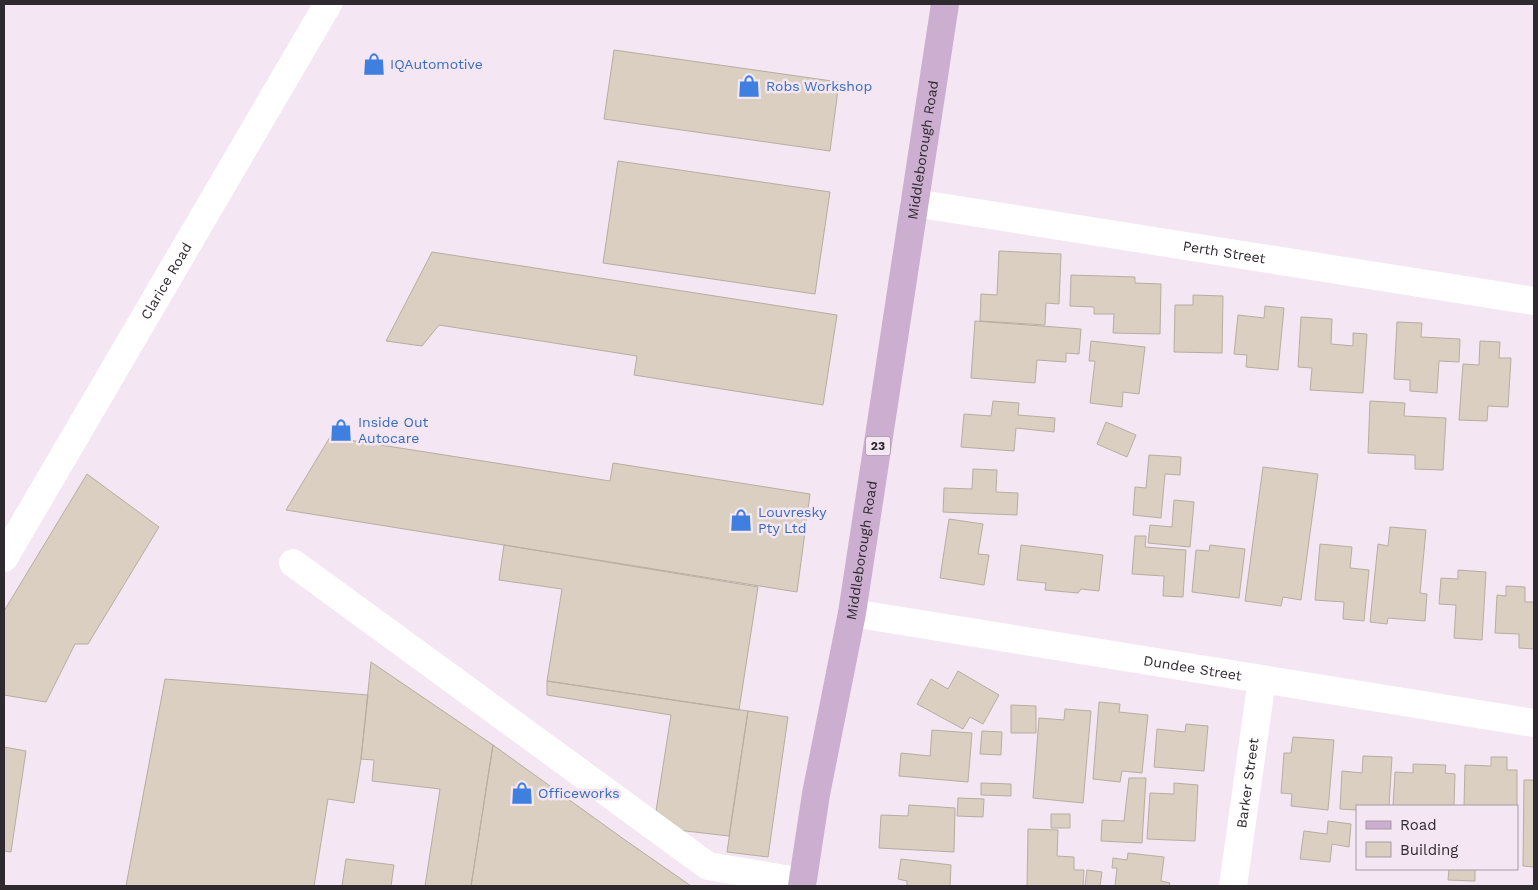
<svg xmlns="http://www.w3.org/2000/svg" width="1538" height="890" font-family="'Work Sans',sans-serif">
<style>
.building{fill:#dacfc1;stroke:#b8ada0}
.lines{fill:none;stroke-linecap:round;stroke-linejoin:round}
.minor{stroke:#fff;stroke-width:28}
.major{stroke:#cbaed0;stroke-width:28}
.labels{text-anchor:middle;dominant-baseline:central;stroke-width:5;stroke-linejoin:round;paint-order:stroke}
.shield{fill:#f4e6f3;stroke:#6a626a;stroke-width:1}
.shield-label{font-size:12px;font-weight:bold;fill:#2f2a2f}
.shop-label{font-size:14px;fill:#366cbe;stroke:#f4e6f3;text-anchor:start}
.street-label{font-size:14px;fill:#2f2a2f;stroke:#f4e6f3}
</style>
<rect width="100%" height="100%" fill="#f4e6f3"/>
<!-- building -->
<path class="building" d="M 614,50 L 839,82 L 830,151 L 604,119 Z
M 618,161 L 830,192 L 815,294 L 603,263 Z
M 999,251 L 1061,254 L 1059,304 L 1046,303 L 1045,325 L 980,321 L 981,294 L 997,295 Z
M 432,252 L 837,315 L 823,405 L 634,375 L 637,356 L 439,325 L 422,346 L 386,341 Z
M 1071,275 L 1135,277 L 1135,283 L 1161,284 L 1160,334 L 1113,333 L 1114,314 L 1094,314 L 1094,307 L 1070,306 Z
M 1193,295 L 1223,296 L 1222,353 L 1174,352 L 1175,305 L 1193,305 Z
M 1265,306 L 1284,308 L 1278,370 L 1246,367 L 1247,355 L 1234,354 L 1238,315 L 1264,318 Z
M 1301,317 L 1332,319 L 1331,344 L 1353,346 L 1353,333 L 1367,334 L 1363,393 L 1310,390 L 1312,368 L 1298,367 Z
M 975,321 L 1081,329 L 1079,354 L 1066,353 L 1066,362 L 1037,360 L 1035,383 L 971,378 Z
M 1397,322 L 1422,323 L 1421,337 L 1460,339 L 1459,362 L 1439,361 L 1437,393 L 1410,391 L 1410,380 L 1394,379 Z
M 1091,341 L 1145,347 L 1139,394 L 1123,392 L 1122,407 L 1090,403 L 1095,361 L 1089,361 Z
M 1480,341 L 1500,342 L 1499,358 L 1511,358 L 1508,407 L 1488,406 L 1487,421 L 1459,420 L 1463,364 L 1479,365 Z
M 993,401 L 1019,403 L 1018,415 L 1055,418 L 1054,432 L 1016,428 L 1014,451 L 961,447 L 964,414 L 991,416 Z
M 1370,401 L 1405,403 L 1404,416 L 1446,418 L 1443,470 L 1415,469 L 1415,455 L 1368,453 Z
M 1106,422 L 1136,435 L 1127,457 L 1097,444 Z
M 330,437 L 610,481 L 613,463 L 810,494 L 797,592 L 286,510 Z
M 1149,455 L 1181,457 L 1180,475 L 1165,474 L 1161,518 L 1133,515 L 1135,487 L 1146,488 Z
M 1263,467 L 1318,474 L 1301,600 L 1283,597 L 1281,606 L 1245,601 Z
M 973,469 L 997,470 L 996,492 L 1018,493 L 1017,515 L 943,512 L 944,488 L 972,489 Z
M 87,474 L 159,527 L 88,644 L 75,644 L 46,702 L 4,695 L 4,611 Z
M 1174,500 L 1194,502 L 1190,547 L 1148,543 L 1150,525 L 1172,527 Z
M 949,519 L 983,524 L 978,554 L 989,555 L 984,585 L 940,578 Z
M 1390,527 L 1426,530 L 1420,593 L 1427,594 L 1425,621 L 1388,618 L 1387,624 L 1370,622 L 1378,544 L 1388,546 Z
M 1135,536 L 1146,536 L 1145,547 L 1186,550 L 1183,597 L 1163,596 L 1164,576 L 1132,574 Z
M 1320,544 L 1352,547 L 1350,568 L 1369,570 L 1364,621 L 1343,619 L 1344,602 L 1315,600 Z
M 504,545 L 758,587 L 739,710 L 547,681 L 562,589 L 499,580 Z
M 1021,545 L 1103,555 L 1099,591 L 1081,589 L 1078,593 L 1045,590 L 1046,583 L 1017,580 Z
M 1210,545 L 1245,549 L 1239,598 L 1192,592 L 1196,550 L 1209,551 Z
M 1458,570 L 1486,572 L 1482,640 L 1454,638 L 1456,605 L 1439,604 L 1441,578 L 1458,579 Z
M 1506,586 L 1525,587 L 1525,602 L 1534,602 L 1534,649 L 1519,648 L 1519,634 L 1495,633 L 1497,595 L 1506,596 Z
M 371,662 L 493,745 L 471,886 L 425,886 L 440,789 L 372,781 L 374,760 L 361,759 Z
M 958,671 L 999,695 L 983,724 L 970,717 L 963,729 L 917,704 L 931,679 L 948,689 Z
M 165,679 L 368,695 L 361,759 L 354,803 L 328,799 L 314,886 L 126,886 Z
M 547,681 L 748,711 L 729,836 L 677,830 L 656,811 L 671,715 L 547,695 Z
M 1099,702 L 1120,704 L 1119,712 L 1148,715 L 1142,773 L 1122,771 L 1120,782 L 1093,779 Z
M 1011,705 L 1036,706 L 1036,733 L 1011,733 Z
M 1065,709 L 1091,711 L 1083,803 L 1033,798 L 1039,718 L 1064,720 Z
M 748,711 L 788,717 L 768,857 L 727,852 Z
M 1186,724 L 1208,726 L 1204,771 L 1154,767 L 1157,729 L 1185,732 Z
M 932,730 L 972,733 L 968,782 L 899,776 L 901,753 L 930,756 Z
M 982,731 L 1002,732 L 1001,755 L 980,754 Z
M 1293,737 L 1334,740 L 1328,810 L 1291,806 L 1292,794 L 1281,793 L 1284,753 L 1291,753 Z
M 493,745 L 625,840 L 691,886 L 471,886 Z
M 4,747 L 26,751 L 11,852 L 4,851 Z
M 1363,756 L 1392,757 L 1389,806 L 1357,806 L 1357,810 L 1340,809 L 1342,771 L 1362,773 Z
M 1491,757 L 1507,757 L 1507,770 L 1517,770 L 1517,806 L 1464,806 L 1465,765 L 1491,766 Z
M 1413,764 L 1446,765 L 1445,773 L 1455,774 L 1454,806 L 1393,806 L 1395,772 L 1413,773 Z
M 1129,778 L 1146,778 L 1142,843 L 1101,841 L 1102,820 L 1124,821 Z
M 1524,780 L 1534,780 L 1534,867 L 1523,866 Z
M 981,783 L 1011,784 L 1011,796 L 981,795 Z
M 1174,783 L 1198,785 L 1195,841 L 1147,839 L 1150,793 L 1174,794 Z
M 958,798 L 984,799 L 983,817 L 957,816 Z
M 909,805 L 955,808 L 954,852 L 879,848 L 881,815 L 908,816 Z
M 1051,814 L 1070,814 L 1070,828 L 1051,828 Z
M 1328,821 L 1351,824 L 1349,847 L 1332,844 L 1330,862 L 1300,859 L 1304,831 L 1327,834 Z
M 1028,829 L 1058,830 L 1057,856 L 1074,857 L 1074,870 L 1084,870 L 1083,886 L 1027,886 Z
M 1128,853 L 1164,857 L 1161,881 L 1170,883 L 1169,886 L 1115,886 L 1117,868 L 1112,868 L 1113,858 L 1127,860 Z
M 346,859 L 394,865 L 391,886 L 342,886 Z
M 901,859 L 951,865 L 950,886 L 907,886 L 907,881 L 898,879 Z
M 1449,869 L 1475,869 L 1475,881 L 1448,880 Z
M 1087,870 L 1102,872 L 1100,886 L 1085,886 Z"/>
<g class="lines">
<!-- minor -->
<g class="minor">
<path id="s1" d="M 914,203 L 1534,301"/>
<path id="s2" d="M 4,558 L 328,4"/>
<path d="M 293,563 L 708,866 L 803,882"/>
<path id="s3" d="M 852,613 L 1534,723"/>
<path id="s4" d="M 1233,886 L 1262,679"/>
</g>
<!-- major -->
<path class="major" id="s5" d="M 802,886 L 816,794 L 852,613 L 945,4"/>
</g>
<!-- icons -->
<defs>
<symbol id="shop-bare" viewBox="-9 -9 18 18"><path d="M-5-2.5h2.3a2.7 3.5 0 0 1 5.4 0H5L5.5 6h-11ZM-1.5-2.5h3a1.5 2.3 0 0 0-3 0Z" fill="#3f7fe0" stroke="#f4e6f3" stroke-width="2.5" paint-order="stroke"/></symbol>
</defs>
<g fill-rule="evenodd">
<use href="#shop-bare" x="358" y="48" width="32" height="32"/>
<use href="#shop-bare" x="733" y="70" width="32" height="32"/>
<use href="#shop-bare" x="325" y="414" width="32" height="32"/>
<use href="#shop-bare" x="725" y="504" width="32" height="32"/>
<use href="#shop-bare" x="506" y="777" width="32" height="32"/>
</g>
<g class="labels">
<!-- shield labels -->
<rect class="shield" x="865.5" y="436.5" width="25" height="19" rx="4"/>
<g class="shield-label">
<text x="878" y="446">23</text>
</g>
<!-- shop labels -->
<g class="shop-label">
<text x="390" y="64">IQAutomotive</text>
<text x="766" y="86">Robs Workshop</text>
<text x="358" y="422">Inside Out<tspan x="358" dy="16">Autocare</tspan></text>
<text x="758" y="512">Louvresky<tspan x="758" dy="16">Pty Ltd</tspan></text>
<text x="538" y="793">Officeworks</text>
</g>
<!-- street labels -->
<g class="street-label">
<text stroke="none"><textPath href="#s5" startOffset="746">Middleborough Road</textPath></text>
<text stroke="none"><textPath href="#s1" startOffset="314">Perth Street</textPath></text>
<text stroke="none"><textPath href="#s2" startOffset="321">Clarice Road</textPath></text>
<text stroke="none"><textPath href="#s5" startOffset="341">Middleborough Road</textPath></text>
<text stroke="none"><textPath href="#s3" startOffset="345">Dundee Street</textPath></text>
<text stroke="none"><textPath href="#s4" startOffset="104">Barker Street</textPath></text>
</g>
</g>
<!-- border -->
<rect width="1538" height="890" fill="none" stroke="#2f2a2f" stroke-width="10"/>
<!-- legend -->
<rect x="1356" y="805" width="162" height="65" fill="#f4e6f3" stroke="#a59ba5"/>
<rect x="1366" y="821" width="25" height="8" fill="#cbaed0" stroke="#a59ba5"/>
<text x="1400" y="830" font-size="15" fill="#2f2a2f">Road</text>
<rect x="1366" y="842" width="25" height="15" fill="#dacfc1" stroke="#a59ba5"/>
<text x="1400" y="855" font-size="15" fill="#2f2a2f">Building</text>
</svg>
